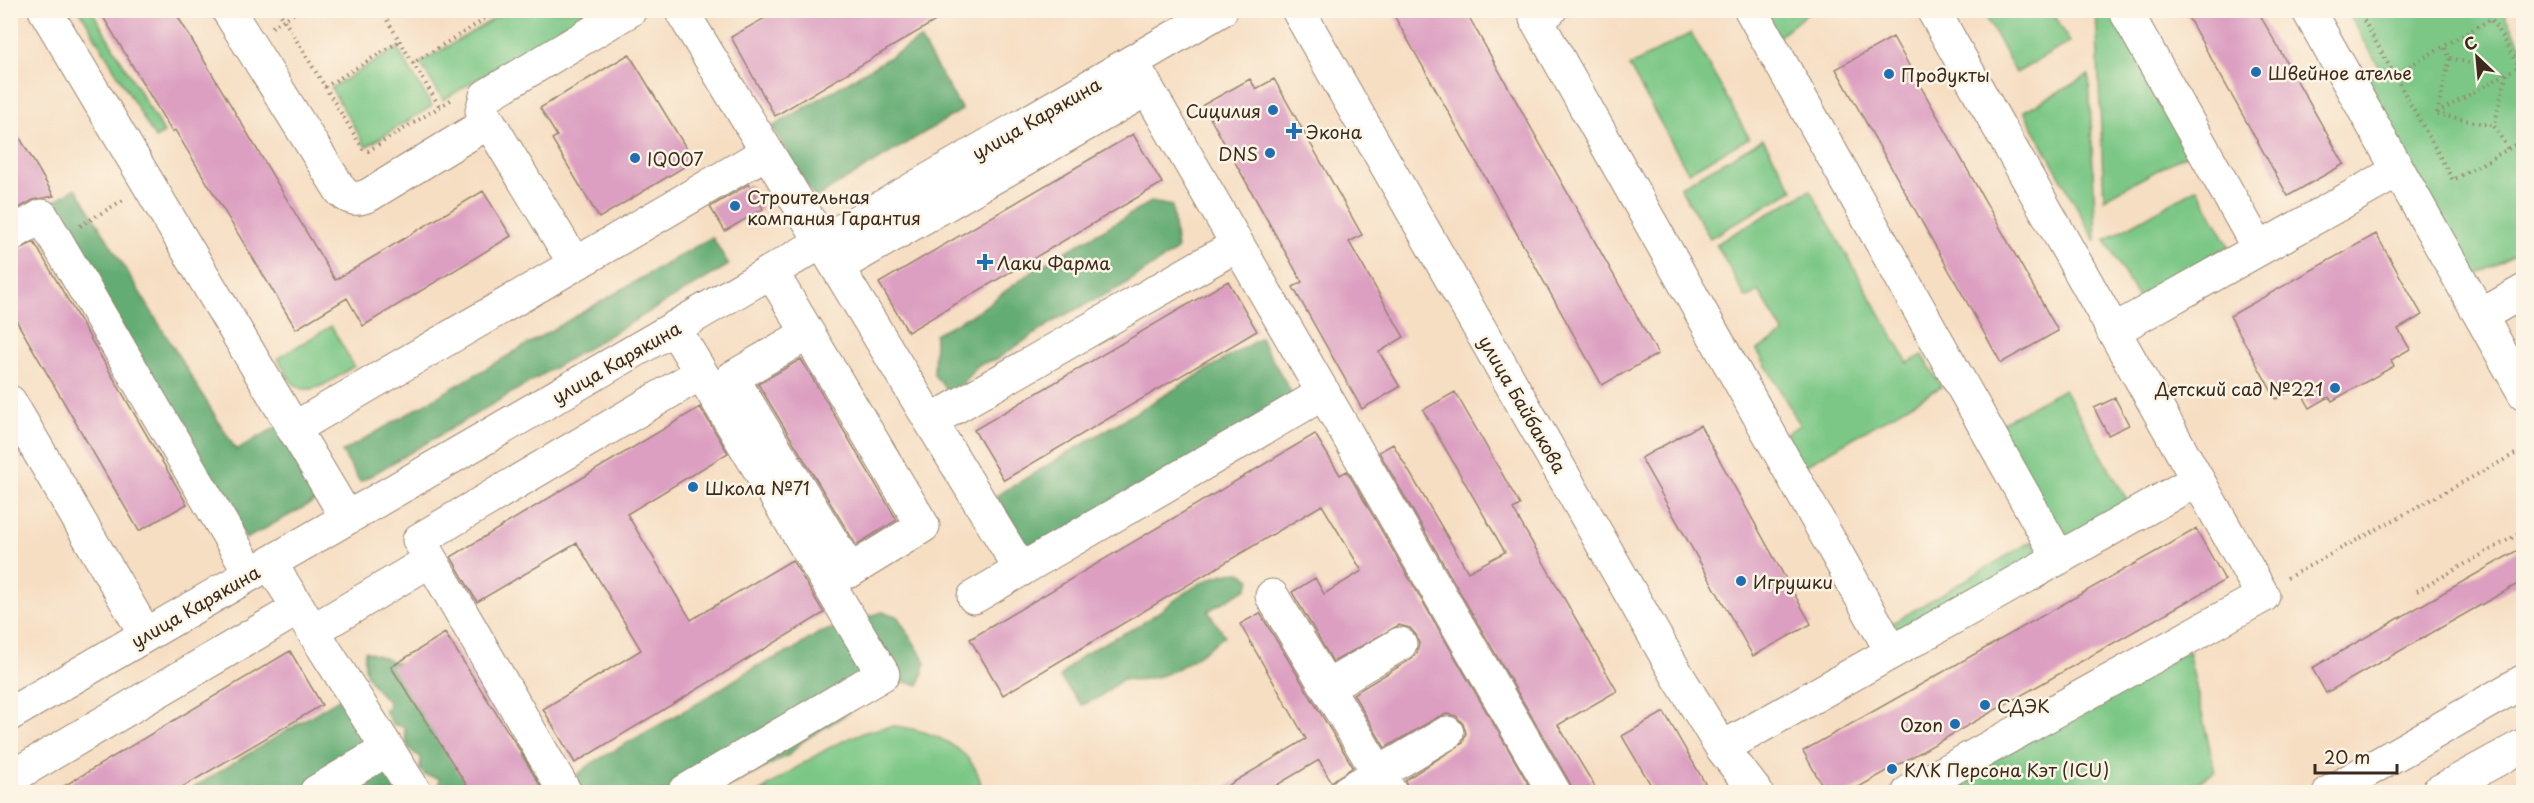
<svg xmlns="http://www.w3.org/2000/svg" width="2534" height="803" font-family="'Playpen Sans',sans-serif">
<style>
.green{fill:#7bc786;stroke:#5b7852;stroke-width:1.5}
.forest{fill:#64ac73;stroke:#506b48;stroke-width:1.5}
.building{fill:#dc9fc1}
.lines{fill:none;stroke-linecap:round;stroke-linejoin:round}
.minor-casing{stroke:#988470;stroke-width:35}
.path{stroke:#988470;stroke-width:4;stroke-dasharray:1.5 4.5;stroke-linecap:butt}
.minor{stroke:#fff;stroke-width:33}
.poi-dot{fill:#1f6fb2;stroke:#fcf5e5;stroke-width:2}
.labels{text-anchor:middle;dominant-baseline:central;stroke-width:5;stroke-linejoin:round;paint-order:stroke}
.poi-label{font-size:18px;fill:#3b2a1e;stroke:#fcf5e5;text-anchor:start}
.street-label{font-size:18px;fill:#3b2a1e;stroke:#fcf5e5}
</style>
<rect width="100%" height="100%" fill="#fcf5e5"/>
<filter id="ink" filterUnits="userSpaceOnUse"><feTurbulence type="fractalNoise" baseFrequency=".0167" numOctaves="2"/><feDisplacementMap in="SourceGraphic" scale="12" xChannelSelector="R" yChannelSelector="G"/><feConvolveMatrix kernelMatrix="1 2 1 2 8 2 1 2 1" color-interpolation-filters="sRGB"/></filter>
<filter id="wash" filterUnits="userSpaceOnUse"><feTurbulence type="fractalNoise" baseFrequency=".008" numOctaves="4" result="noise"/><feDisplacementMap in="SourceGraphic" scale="24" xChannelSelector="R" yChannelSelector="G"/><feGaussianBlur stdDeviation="1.35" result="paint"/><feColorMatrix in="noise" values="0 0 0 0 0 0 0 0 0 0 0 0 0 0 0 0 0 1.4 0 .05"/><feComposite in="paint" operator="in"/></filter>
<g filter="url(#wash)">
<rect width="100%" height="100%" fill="#f6dec3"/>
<!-- green -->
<path class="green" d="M 80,11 L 92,11 L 164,133 L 155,138 Z
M 507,11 L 589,11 L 443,100 L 420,63 Z
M 1756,11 L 1810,11 L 1772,42 Z
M 1983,11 L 2052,11 L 2070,42 L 2016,73 Z
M 2096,11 L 2114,11 L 2195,150 L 2104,199 Z
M 2347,11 L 2502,11 L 2523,49 L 2523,249 L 2475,276 L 2363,81 L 2381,70 Z
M 1691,33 L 1749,138 L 1688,172 L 1629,66 Z
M 397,48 L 432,106 L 366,147 L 331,88 Z
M 2089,75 L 2096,242 L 2024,111 Z
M 1763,139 L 1793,190 L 1710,238 L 1680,187 Z
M 2197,188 L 2229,246 L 2138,298 L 2105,240 Z
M 1810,190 L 1908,363 L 1923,355 L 1941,387 L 1803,467 L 1784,434 L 1800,425 L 1757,350 L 1784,334 L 1759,291 L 1746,298 L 1716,244 Z
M 331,326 L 354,366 C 339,375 310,401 293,383 C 287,377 283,366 278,358 Z
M 2064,389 L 2134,512 L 2060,553 L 1990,429 Z
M 2032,541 L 2043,560 L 1896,645 L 1885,627 Z
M 2188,651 L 2215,772 L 2179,792 L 1931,792 Z
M 894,726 C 931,730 979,749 982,792 L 759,792 C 801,766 843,731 894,726 Z"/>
<!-- forest -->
<path class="forest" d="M 920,39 L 962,110 L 815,198 L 772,127 Z
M 76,188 L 236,450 L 278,426 L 319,499 L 246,539 L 48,205 Z
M 1151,202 L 1172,206 L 1177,250 L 1122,286 L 1059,318 L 997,359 L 978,365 L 963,383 L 947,390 L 934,375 L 935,334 L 977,312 L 1034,270 Z
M 712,237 L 729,265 L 360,482 L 342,452 Z
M 1260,338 L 1294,397 L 1031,554 L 996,496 Z
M 1240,572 L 1251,579 L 1247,588 L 1208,611 L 1225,636 C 1191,660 1167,684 1123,679 L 1098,698 L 1082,705 L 1060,678 C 1082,647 1117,640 1147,620 C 1177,601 1202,573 1240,572 Z
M 882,612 L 897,616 L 926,662 L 919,685 L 904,682 L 883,683 L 852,711 L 803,741 L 789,755 L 718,792 L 573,792 L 567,783 L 592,763 L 698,703 L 755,667 L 791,651 L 819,633 Z
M 365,651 L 406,666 L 473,783 L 528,749 L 554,792 L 439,792 L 439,778 L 425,775 L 420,770 L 421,757 C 405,749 407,744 404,727 L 392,724 L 384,709 L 388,708 L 389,703 C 373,683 362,680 365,651 Z
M 345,695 L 375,745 L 297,792 L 186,792 Z
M 387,761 L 406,792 L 335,792 Z"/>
<g id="blocks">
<!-- building -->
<path class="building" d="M 99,10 L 174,10 L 335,280 L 483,191 L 511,236 L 363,326 L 347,298 L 296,329 L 175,130 L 172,132 Z
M 779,10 L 954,10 L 775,116 L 731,37 Z
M 1391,10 L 1465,10 L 1658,354 L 1602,385 Z
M 2184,10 L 2257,10 L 2344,164 L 2288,196 Z
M 1893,37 L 2058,331 L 2001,363 L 1836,69 Z
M 629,54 L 694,161 L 599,218 L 552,139 L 557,136 L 540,108 Z
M 1250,79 L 1256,89 L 1274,79 L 1362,235 L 1349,242 L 1404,337 L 1379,352 L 1400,387 L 1362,409 L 1293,287 L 1302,282 L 1203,105 Z
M 10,121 L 54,196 L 33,200 L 10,213 Z
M 1133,134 L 1162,183 L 908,332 L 879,283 Z
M 749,184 L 763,209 L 725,231 L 710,207 Z
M 2376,234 L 2422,315 L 2398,329 L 2410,349 L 2391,360 L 2394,366 L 2332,401 L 2329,397 L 2310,408 L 2298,387 L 2276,399 L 2230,316 Z
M 34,242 L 187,504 L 139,531 L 10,310 L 10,254 Z
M 1228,281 L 1257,331 L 1004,480 L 974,430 Z
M 801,359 L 897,520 L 856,545 L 758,384 Z
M 1455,392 L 1520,505 L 1513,509 L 1617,691 L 1558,725 L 1598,792 L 1573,792 L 1570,783 L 1379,452 L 1393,444 L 1468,572 L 1505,552 L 1423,410 Z
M 2115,398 L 2129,425 L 2108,435 L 2094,408 Z
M 700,407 L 728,453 L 627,514 L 691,620 L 792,560 L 824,613 L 575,763 L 543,709 L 641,650 L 577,543 L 477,602 L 451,557 Z
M 1700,425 L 1811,624 L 1753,656 L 1641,458 Z
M 1315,434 L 1340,475 L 1347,471 L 1533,792 L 1409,792 L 1405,780 L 1463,743 L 1466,733 L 1463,724 L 1456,716 L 1447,714 L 1438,717 L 1385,748 L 1353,694 L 1410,660 L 1417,653 L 1419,643 L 1416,635 L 1410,628 L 1399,625 L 1333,662 L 1292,592 L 1315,578 L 1324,594 L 1362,571 L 1322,505 L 1003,695 L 970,639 Z
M 2196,529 L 2225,580 L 1850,792 L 1826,792 L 1803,751 Z
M 2523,547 L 2523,581 L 2326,693 L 2312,668 Z
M 1260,613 L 1353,767 L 1331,782 L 1319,760 L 1265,792 L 1217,792 L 1306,739 L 1240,624 Z
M 445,633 L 519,749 L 544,792 L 471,792 L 391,667 Z
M 290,651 L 322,705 L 174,792 L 54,792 Z
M 1664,712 L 1710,792 L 1655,792 L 1622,736 Z"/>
</g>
</g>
<g filter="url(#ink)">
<use href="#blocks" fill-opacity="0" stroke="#988470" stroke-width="1.5"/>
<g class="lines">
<defs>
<path id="minor" d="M 45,10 L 347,518
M 228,10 L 341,191 C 351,200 357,200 369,195 L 489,122 L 575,264
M 681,10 L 1021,570
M 1298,10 L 1676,673 L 1722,748 L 1756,792
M 1550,10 L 1536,19 L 1892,652
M 1751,10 L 2059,558
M 2125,10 L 2259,249
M 2308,10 L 2524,393
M 1132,62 L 1554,792
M 489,122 L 482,111 L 486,96 L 630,10
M 10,235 L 42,216 L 251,574
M 837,267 L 1147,89
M 771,272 L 784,293 L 923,526 L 850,571 L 732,378 L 808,333
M 2482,315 L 2524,291
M 674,328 L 883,674 L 684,792
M 2113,331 L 2398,171
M 10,402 L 146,635
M 931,421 L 1237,245
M 293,429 L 767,152
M 431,560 L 419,540 L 701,373
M 270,563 L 415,792
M 1272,596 L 1390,792
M 974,597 L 1324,393
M 314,630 L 431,560 L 565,792
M 1327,687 L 1400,644
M 10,714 L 1221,10
M 1722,748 L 2197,480
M 10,778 L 299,608
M 316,792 L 388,749
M 1347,792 L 1447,733
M 1909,792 L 2263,596 L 1933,10
M 2330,792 L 2524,681
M 2438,792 L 2524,745"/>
</defs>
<!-- minor casing -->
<use href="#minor" class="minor-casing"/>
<!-- path -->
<path class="path" d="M 278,10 L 363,149 L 368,151 L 454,98
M 381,10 L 413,63 L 500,10
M 2358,10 L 2453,180 L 2524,140
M 2486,10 L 2524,75
M 272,27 L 299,10
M 2450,58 L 2507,73 L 2494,126 L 2508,149
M 413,63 L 440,107
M 2394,75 L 2491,19
M 325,87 L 400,41
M 2437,113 L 2518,67
M 2437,113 L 2450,58 L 2444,46
M 2437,114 L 2494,126
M 80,226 L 123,200
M 2287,578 L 2524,449
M 2417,591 L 2524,531"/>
<!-- minor -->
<use href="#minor" class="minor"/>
</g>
</g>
<!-- markers -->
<g class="poi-dot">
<circle cx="2256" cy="72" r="6"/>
<circle cx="1889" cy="74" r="6"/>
<circle cx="1273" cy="110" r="6"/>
<path d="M1291 122h6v6h6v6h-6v6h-6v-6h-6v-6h6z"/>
<circle cx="1270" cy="153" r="6"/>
<circle cx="635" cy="158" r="6"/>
<circle cx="735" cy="206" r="6"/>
<path d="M982 253h6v6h6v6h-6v6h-6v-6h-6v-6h6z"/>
<circle cx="2335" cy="388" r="6"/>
<circle cx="693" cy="487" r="6"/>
<circle cx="1741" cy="581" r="6"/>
<circle cx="1985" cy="705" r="6"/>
<circle cx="1955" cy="724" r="6"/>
<circle cx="1892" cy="769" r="6"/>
</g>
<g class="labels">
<!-- poi labels -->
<g class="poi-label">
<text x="2268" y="72">Швейное ателье</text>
<text x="1901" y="74">Продукты</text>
<text x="1261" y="110" text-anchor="end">Сицилия</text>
<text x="1306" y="131">Экона</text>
<text x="1258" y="153" text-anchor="end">DNS</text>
<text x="647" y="158">IQ007</text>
<text x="747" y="196">Строительная<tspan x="747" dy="21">компания Гарантия</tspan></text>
<text x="997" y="262">Лаки Фарма</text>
<text x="2323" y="388" text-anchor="end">Детский сад №221</text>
<text x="705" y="487">Школа №71</text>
<text x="1753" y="581">Игрушки</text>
<text x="1997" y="705">СДЭК</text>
<text x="1943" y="724" text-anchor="end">Ozon</text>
<text x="1904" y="769">КЛК Персона Кэт (ICU)</text>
</g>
<!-- street labels -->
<g class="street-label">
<text transform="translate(1036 118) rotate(-30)">улица Карякина</text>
<text transform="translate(616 362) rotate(-30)">улица Карякина</text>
<text transform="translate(1523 404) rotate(60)">улица Байбакова</text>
<text transform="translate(195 606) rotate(-30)">улица Карякина</text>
</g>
</g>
<!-- margin -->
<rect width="2534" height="803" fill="none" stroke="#fcf5e5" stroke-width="36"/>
<!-- north arrow -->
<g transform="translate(2477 57) rotate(334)" stroke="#fcf5e5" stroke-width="4.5" paint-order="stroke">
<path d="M0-4.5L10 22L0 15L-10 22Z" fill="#3b2a1e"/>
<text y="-9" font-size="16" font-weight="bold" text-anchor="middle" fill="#3b2a1e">С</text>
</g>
<!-- scale -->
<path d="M2315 764v9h82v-9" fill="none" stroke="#3b2a1e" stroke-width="3"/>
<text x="2324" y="764" font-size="18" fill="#3b2a1e" stroke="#fcf5e5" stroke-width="4.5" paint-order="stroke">20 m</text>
</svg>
